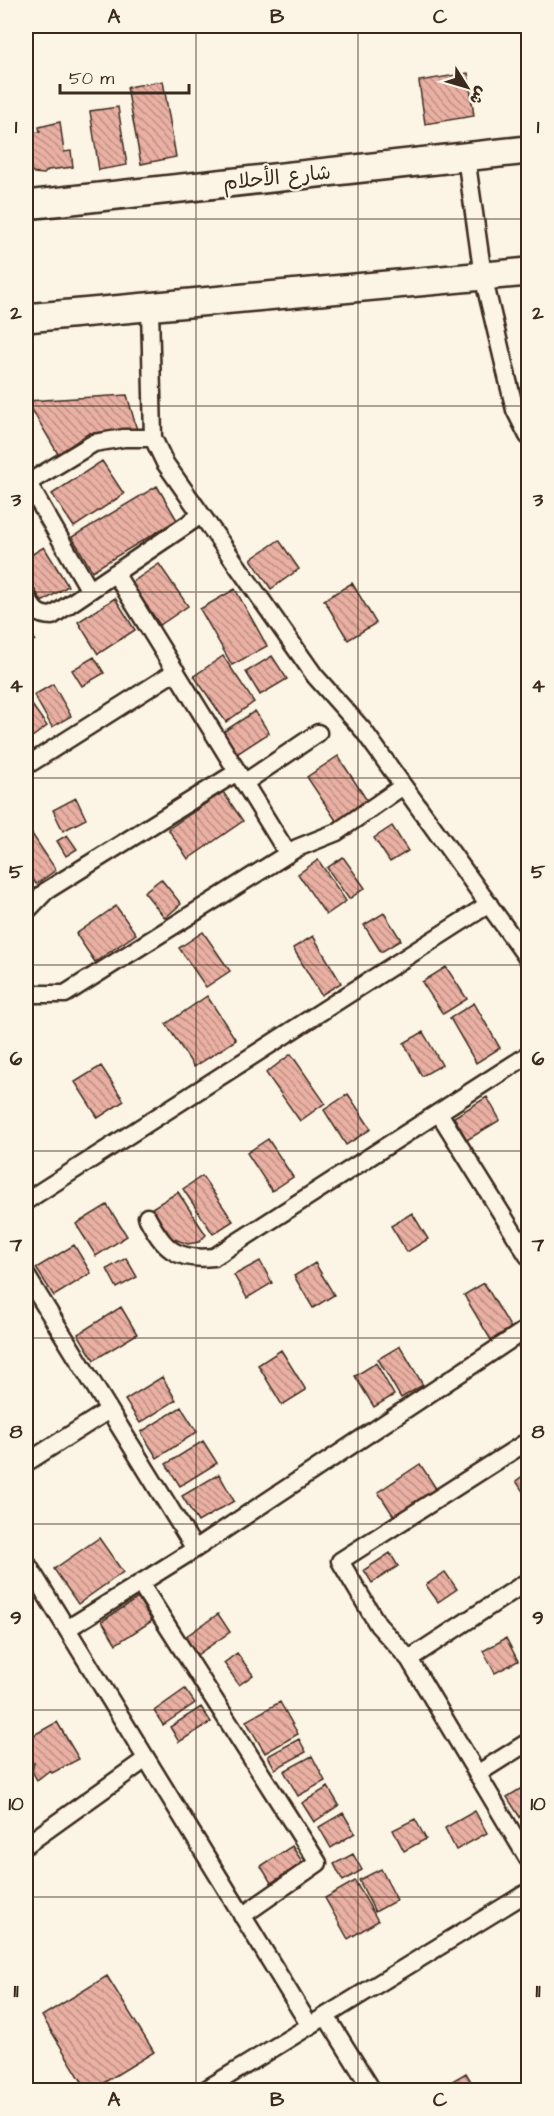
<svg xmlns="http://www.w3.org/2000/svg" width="554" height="2116" font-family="'Architects Daughter','Playpen Sans Arabic',sans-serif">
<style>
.building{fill:url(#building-back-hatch);stroke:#3b2a1e;stroke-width:1.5}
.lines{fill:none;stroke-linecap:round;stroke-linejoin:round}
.minor-casing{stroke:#3b2a1e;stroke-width:21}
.primary-casing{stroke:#3b2a1e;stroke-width:32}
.minor{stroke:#fcf5e5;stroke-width:16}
.primary{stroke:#fcf5e5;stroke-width:27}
.grid{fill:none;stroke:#3b2a1e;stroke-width:1.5;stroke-opacity:0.55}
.labels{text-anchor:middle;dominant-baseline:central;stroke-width:4.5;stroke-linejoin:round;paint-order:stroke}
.street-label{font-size:20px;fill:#3b2a1e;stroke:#fcf5e5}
.neatline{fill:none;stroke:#3b2a1e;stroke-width:2}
.grid-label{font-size:20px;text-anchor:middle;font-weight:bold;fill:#3b2a1e}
</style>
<defs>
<pattern id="building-back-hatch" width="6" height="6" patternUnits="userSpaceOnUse" patternTransform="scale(1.5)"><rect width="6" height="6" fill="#e9b0a3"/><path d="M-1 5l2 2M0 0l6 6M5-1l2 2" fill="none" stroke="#be8f84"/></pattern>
</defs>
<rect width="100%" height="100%" fill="#fcf5e5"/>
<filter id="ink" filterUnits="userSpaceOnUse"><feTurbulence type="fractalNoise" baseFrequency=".0167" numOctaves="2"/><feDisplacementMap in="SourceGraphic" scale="12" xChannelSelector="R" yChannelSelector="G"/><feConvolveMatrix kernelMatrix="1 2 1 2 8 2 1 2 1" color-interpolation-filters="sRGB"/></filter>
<g filter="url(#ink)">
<!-- building -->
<path class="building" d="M 468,73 L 474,116 L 425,124 L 419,81 Z
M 163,81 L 176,157 L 141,164 L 127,87 Z
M 118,107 L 127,165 L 99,170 L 90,111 Z
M 60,122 L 64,152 L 71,151 L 73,167 L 48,170 L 44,174 L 34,173 L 30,169 L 30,163 L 26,163 L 27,148 L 26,140 L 28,138 L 28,133 L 40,132 L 39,127 Z
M 127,395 L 137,430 L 89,433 L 58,454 L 27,401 Z
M 102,461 L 124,494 L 74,527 L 52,494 Z
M 157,486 L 177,520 L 92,571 L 72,537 Z
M 279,540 L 299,569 L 271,589 L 251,559 Z
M 44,547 L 68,586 L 42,602 L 26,575 L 26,558 Z
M 159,564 L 188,606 L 160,625 L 131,583 Z
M 352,583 L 376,623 L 348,640 L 324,600 Z
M 235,589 L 267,646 L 232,665 L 200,609 Z
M 115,598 L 135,630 L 98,654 L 78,622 Z
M 26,623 L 35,640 L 26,645 Z
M 223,656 L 254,702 L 226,722 L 194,676 Z
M 272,656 L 287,679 L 260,695 L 246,672 Z
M 94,657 L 104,673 L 82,686 L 72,670 Z
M 53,684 L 71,716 L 52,727 L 34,695 Z
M 27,698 L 47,726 L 28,740 L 26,737 Z
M 255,711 L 269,733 L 237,754 L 223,732 Z
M 338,756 L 368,802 L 337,822 L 307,777 Z
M 223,792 L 243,821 L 188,859 L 168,829 Z
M 76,798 L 86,819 L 63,831 L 53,810 Z
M 392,826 L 408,851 L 390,862 L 374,838 Z
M 30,831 L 56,870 L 36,884 L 26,869 L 26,834 Z
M 67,835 L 77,849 L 66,856 L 57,841 Z
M 343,857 L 365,888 L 349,899 L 327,868 Z
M 318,860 L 346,901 L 326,915 L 298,874 Z
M 161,879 L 181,904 L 165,918 L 144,892 Z
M 116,906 L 136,934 L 95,962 L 76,934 Z
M 384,913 L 401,940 L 381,952 L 364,925 Z
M 203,932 L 230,971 L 206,987 L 179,948 Z
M 313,936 L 341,983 L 321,995 L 293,948 Z
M 446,967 L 467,999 L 443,1014 L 422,982 Z
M 207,996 L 236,1040 L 194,1067 L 166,1024 Z
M 474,1003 L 500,1048 L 476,1063 L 450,1018 Z
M 423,1032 L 442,1065 L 422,1076 L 404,1043 Z
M 291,1054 L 325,1103 L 300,1121 L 266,1073 Z
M 101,1066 L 124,1101 L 98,1118 L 75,1082 Z
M 348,1094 L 371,1129 L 346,1145 L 324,1110 Z
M 487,1097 L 500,1120 L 467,1140 L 454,1117 Z
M 268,1139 L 293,1177 L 272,1191 L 247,1153 Z
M 202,1176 L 233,1221 L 213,1234 L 183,1189 Z
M 178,1192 L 206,1235 L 199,1242 L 188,1244 L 171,1238 L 152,1208 Z
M 107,1205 L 127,1236 L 96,1256 L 76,1224 Z
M 412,1213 L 428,1239 L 407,1252 L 391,1226 Z
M 74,1245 L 91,1273 L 54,1296 L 36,1268 Z
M 126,1258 L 137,1277 L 117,1288 L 107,1269 Z
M 260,1261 L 272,1283 L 247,1298 L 234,1275 Z
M 315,1263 L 334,1295 L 313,1308 L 294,1276 Z
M 484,1283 L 511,1328 L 491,1340 L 464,1295 Z
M 121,1307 L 137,1334 L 94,1360 L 78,1334 Z
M 528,1337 L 528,1361 L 518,1343 Z
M 400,1346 L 423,1385 L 401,1398 L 378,1359 Z
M 281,1350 L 306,1390 L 282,1405 L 258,1365 Z
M 376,1363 L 394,1395 L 374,1407 L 355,1376 Z
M 162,1377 L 176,1400 L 140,1423 L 125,1400 Z
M 181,1407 L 197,1432 L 157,1458 L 141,1432 Z
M 203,1441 L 217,1463 L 180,1486 L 166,1464 Z
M 420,1464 L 439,1493 L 397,1521 L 378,1492 Z
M 528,1472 L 528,1499 L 516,1481 Z
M 219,1474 L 234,1501 L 198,1522 L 182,1496 Z
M 99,1538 L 123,1572 L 78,1604 L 54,1569 Z
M 390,1553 L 398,1566 L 372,1583 L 364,1570 Z
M 445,1572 L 457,1589 L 438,1602 L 426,1585 Z
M 138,1598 L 152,1621 L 116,1644 L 102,1621 Z
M 218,1614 L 230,1632 L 194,1657 L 182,1639 Z
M 506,1638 L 518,1661 L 495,1673 L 483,1651 Z
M 237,1653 L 253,1675 L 239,1685 L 224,1663 Z
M 185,1689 L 195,1703 L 163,1725 L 154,1711 Z
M 280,1702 L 298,1734 L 265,1753 L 246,1721 Z
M 201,1707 L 211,1722 L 179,1742 L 170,1727 Z
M 57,1722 L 79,1759 L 52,1773 L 50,1770 L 37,1780 L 32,1771 L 34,1763 L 28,1762 L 26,1754 L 26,1738 L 29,1735 L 34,1735 Z
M 299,1739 L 306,1752 L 275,1769 L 268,1756 Z
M 312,1756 L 325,1781 L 298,1796 L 284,1771 Z
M 528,1784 L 528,1830 L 507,1797 Z
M 328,1787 L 339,1805 L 314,1822 L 302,1803 Z
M 475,1811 L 487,1833 L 456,1850 L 445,1828 Z
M 343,1813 L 355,1833 L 331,1848 L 319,1827 Z
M 415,1819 L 426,1839 L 404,1851 L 393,1830 Z
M 292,1846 L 303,1863 L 271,1883 L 261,1866 Z
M 353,1854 L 362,1870 L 343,1881 L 334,1864 Z
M 381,1869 L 397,1900 L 375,1912 L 359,1880 Z
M 355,1881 L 378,1921 L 348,1939 L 325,1898 Z
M 107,1976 L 154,2052 L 92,2090 L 87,2090 L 42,2016 Z
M 466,2073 L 476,2090 L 444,2090 L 442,2087 Z"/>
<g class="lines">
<defs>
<path id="minor" d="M 466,157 L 483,276 L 515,410 L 528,436
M 150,307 L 153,438 L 165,463 L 315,676 L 363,730 L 528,959
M 28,483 L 89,589
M 26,484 L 94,443 L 124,438 L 153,438
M 115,573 L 288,854
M 26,596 C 33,608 36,616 52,616 L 201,515
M 26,766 L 176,671
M 244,783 L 318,733
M 26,912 L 46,891 L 237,772
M 26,987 L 34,994 L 65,994 L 297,848 L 337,832 L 403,786
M 439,1113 L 528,1256
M 26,1201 L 489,904
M 147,1217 C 164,1249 175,1261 214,1257 L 528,1055
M 26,1275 L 195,1549
M 528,1441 L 340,1561 L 378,1625 L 409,1659 L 528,1859
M 26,1463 L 109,1410
M 26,1562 L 310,2026
M 140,1583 L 318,1863 L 242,1916
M 67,1629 L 195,1549 L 528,1328
M 409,1659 L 528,1581
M 477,1774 L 528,1742
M 26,1845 L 146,1759
M 326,2016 L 372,2090
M 205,2090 L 528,1892"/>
<path id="primary" d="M 26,205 L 528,150
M 26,318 L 528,272"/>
</defs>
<!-- minor casing -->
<use href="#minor" class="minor-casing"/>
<!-- primary casing -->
<use href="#primary" class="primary-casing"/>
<!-- minor -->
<use href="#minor" class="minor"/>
<!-- primary -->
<use href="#primary" class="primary"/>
</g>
</g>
<!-- grid -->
<path class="grid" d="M 196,26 L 196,2090M 358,26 L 358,2090M 26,219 L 528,219M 26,406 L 528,406M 26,592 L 528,592M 26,778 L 528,778M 26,965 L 528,965M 26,1151 L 528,1151M 26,1338 L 528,1338M 26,1524 L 528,1524M 26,1710 L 528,1710M 26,1897 L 528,1897"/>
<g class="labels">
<!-- street labels -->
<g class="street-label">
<text transform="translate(277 178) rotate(-6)">شارع الأحلام</text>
</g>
</g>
<!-- margin -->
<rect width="554" height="2116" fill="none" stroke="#fcf5e5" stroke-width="66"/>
<!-- north arrow -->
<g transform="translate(467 87) rotate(127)" stroke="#fcf5e5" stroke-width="4.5" paint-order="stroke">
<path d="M0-4.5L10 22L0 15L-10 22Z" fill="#3b2a1e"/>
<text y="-9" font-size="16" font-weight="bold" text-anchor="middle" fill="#3b2a1e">ش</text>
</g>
<!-- scale -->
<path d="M60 84v9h129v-9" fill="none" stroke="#3b2a1e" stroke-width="3"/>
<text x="69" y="84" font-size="18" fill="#3b2a1e" stroke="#fcf5e5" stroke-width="4.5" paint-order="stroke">50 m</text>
<rect x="33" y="33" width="488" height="2050" class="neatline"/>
<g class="grid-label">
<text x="114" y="23">A</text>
<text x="277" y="23">B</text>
<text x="440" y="23">C</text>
<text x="16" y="133">1</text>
<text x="538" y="133">1</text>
<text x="16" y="319">2</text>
<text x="538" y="319">2</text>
<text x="16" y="506">3</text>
<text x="538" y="506">3</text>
<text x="16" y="692">4</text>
<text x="538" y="692">4</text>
<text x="16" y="878">5</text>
<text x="538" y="878">5</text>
<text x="16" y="1065">6</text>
<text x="538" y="1065">6</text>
<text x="16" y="1251">7</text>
<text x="538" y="1251">7</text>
<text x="16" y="1438">8</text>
<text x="538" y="1438">8</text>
<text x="16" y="1624">9</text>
<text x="538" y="1624">9</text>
<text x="16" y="1810">10</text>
<text x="538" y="1810">10</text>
<text x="16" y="1997">11</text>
<text x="538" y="1997">11</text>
<text x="114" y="2106">A</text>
<text x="277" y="2106">B</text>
<text x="440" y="2106">C</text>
</g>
</svg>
